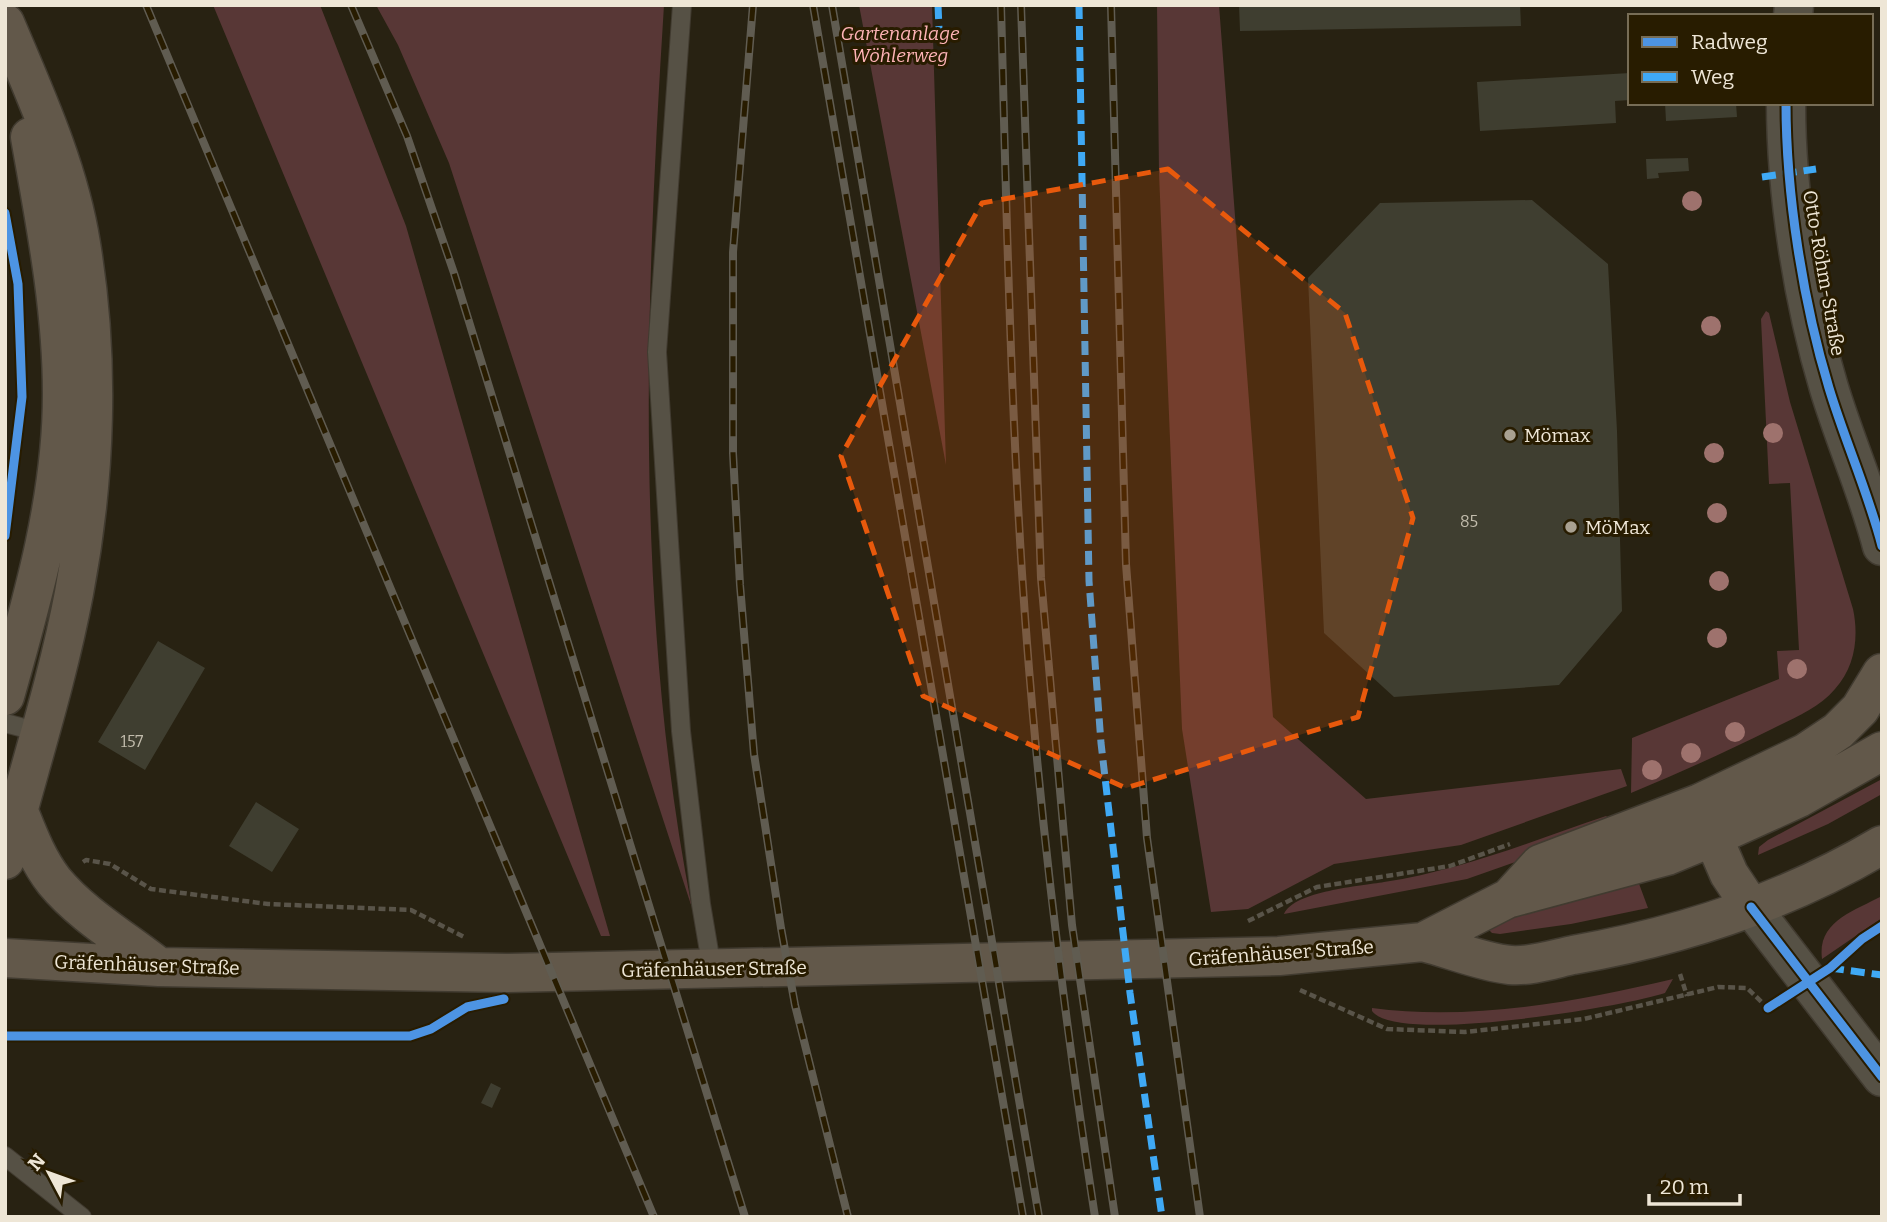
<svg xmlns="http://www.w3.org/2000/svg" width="1887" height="1222" font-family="Bitter,serif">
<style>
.green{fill:#583736}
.building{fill:#3f3e30}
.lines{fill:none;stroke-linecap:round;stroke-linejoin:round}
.service-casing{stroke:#413b30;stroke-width:20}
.tertiary-casing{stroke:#413b30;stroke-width:41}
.primary-casing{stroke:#413b30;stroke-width:41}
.path{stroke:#595449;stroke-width:4.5;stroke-dasharray:7 3.5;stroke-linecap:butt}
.service{stroke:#565145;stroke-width:18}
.tertiary{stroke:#565145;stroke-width:38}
.primary{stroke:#62584a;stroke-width:38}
.rail-casing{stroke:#605c51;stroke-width:8}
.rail{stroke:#281c00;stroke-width:5;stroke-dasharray:16;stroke-linecap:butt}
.quiet{stroke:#3fa9f5;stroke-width:7;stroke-dasharray:14 7;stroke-linecap:butt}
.cycleway-casing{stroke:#281c00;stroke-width:13}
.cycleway{stroke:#4d94e3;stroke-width:9}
.tree{fill:#9e726d}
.marked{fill:#e8590c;fill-opacity:0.2;stroke:#e8590c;stroke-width:5;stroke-dasharray:14 9;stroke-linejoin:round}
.poi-dot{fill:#a9a191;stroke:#281c00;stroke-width:2.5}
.labels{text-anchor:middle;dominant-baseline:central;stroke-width:6;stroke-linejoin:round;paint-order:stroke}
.number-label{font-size:16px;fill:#c2bcac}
.park-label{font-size:19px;font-style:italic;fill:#ffb4b7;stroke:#281c00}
.street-label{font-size:19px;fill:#eee6d6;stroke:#281c00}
.poi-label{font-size:19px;fill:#eee6d6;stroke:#281c00;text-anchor:start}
</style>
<rect width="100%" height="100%" fill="#282212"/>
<!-- green -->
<path class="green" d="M 213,5 L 320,5 L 406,226 L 610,936 L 601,936 Z
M 376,5 L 664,5 C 645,305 634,611 692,908 L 449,163 L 398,45 Z
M 859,5 L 932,5 L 946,465 Z
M 1157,5 L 1219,5 L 1273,717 L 1366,799 L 1621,769 L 1627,786 L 1461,845 L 1334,864 L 1248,909 L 1211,912 L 1182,729 L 1159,173 Z
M 1766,311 L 1769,313 L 1790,402 L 1853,609 C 1859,637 1855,667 1835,689 C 1819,708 1794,718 1772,729 C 1726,752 1679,773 1631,793 L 1632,738 L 1779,679 L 1777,651 L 1799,650 L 1790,483 L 1769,484 L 1761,319 Z
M 1882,779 L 1882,794 L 1828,824 L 1758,855 L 1759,847 L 1768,840 Z
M 1606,816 L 1618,826 L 1467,879 L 1284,914 C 1294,891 1361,886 1384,882 C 1462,870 1532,841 1606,816 Z
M 1638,881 L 1648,908 L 1571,924 L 1500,934 L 1492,933 L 1488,929 L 1493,922 Z
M 1882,896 L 1882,918 L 1822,959 C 1817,921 1854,911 1882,896 Z
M 1673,979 L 1665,993 C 1623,1007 1396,1045 1372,1011 L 1372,1008 C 1472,1021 1576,1002 1673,979 Z"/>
<!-- building -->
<path class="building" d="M 1239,5 L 1520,5 L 1521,26 L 1240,31 Z
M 1630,73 L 1630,100 L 1615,101 L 1616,123 L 1480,131 L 1477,82 Z
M 1665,103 L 1736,103 L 1737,117 L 1666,121 Z
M 1688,158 L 1689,171 L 1658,173 L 1659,178 L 1647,179 L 1646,159 Z
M 1532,200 L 1608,264 L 1617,431 L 1622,611 L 1559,685 L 1394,697 L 1324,633 L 1308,278 L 1380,203 Z
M 158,641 L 205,668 L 145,770 L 98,742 Z
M 256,802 L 299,829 L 272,872 L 229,846 Z
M 491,1083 L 501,1088 L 492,1108 L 481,1103 Z"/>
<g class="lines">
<defs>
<path id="service" d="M 682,5 L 657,352 L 681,731 L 701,904 L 712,969
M 5,723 L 39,732
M 5,1156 L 82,1217"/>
<path id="tertiary" d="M 1793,16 L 1794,5
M 1786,103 C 1786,194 1803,302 1829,388 C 1845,441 1868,492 1882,546
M 1751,907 L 1882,1077"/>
<path id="primary" d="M 5,23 C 35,94 69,168 81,244 C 100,358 96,479 74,593 C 57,683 28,771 5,860
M 5,696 C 33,598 62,497 62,394 C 62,308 45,222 30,137
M 18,809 C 28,834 37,859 54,881 C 82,915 125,940 159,967
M 1713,837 L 1729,874 L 1751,907
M 1510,897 L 1540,864 L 1700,803 L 1805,753 L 1838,731 L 1860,709 L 1882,673
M 1423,942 C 1451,949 1481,962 1510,965 C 1529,967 1554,959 1573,955 C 1682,936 1786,902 1882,845
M 5,958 L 159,967 L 507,973 L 1279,956 L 1423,942 L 1507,899 L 1667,856 L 1713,837 L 1799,798 L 1882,751"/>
</defs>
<!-- service casing -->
<use href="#service" class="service-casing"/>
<!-- tertiary casing -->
<use href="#tertiary" class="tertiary-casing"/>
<!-- primary casing -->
<use href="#primary" class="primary-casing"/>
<!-- path -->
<path class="path" d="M 83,862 L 86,860 L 110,864 L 151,889 L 268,904 L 411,910 L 464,937
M 1248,921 L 1317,887 L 1450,866 L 1510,844
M 1680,974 L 1687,996
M 1300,990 L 1387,1029 L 1465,1032 L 1584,1019 L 1718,987 L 1747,988 L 1768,1008"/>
<!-- service -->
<use href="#service" class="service"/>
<!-- tertiary -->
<use href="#tertiary" class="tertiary"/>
<!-- primary -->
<use href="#primary" class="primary"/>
<defs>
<path id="rail" d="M 146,5 L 654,1217
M 351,5 L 407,136 L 454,273 L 745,1217
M 753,5 L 733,252 L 733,453 L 740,585 L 754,754 L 781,928 L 795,1005 L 848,1217
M 813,5 L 1023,1217
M 832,5 L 1039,1217
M 1001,5 C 1006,195 1010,384 1022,573 C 1036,789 1062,1003 1095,1217
M 1021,5 L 1041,578 L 1072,925 L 1115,1217
M 1111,5 L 1126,564 L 1147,838 L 1200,1217"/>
</defs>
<!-- rail casing -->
<use href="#rail" class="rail-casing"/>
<!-- rail -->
<use href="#rail" class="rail"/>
<!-- quiet -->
<path class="quiet" d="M 938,5 L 939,29
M 1079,5 L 1089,581 L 1101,743 L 1130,993 L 1162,1217
M 1762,177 L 1816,169
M 1830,968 L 1882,975"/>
<defs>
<path id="cycleway" d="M 1786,103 C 1786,194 1803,302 1829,388 C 1845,441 1868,492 1882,546
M 5,213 L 18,284 L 22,397 L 5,536
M 1751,907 L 1882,1077
M 1768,1008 L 1830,968 L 1862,939 L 1882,926
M 5,1036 L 410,1036 L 431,1029 L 467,1007 L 504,999"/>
</defs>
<!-- cycleway casing -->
<use href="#cycleway" class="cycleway-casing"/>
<!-- cycleway -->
<use href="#cycleway" class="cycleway"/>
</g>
<!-- trees -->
<g class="tree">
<circle cx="1692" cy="201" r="10"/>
<circle cx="1711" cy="326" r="10"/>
<circle cx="1773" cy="433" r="10"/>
<circle cx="1714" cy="453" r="10"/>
<circle cx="1717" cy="513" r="10"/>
<circle cx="1719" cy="581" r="10"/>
<circle cx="1717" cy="638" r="10"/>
<circle cx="1797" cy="669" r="10"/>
<circle cx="1735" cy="732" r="10"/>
<circle cx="1691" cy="753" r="10"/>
<circle cx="1652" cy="770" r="10"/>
</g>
<!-- marked area -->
<path class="marked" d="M 1168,169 L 1345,313 L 1413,518 L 1358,717 L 1126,788 L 923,696 L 841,456 L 982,203 Z"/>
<!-- markers -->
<g class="poi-dot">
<circle cx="1510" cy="435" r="7"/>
<circle cx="1571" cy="527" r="7"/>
</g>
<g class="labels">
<!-- number labels -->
<g class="number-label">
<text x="1469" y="521">85</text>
<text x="132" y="741">157</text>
</g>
<!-- park labels -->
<g class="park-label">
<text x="900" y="33">Gartenanlage<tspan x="900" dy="22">Wöhlerweg</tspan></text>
</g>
<!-- street labels -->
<g class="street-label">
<text transform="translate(1824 273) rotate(80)">Otto-Röhm-Straße</text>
<text transform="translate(1281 953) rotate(-4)">Gräfenhäuser Straße</text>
<text transform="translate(147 965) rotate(2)">Gräfenhäuser Straße</text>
<text transform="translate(714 969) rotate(-1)">Gräfenhäuser Straße</text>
</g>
<!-- poi labels -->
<g class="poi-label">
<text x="1524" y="435">Mömax</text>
<text x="1585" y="527">MöMax</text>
</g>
</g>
<!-- border -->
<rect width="1887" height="1222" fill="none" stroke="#eee6d6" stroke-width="14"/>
<!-- legend -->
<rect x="1628" y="14" width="245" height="91" fill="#281c00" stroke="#776d56" stroke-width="2"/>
<rect x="1642" y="37" width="35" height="10" fill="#4d94e3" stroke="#776d56" stroke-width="2"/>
<text x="1691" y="49" font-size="21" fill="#eee6d6">Radweg</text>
<rect x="1642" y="72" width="35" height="10" fill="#3fa9f5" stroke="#776d56" stroke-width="2"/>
<text x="1691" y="84" font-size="21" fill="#eee6d6">Weg</text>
<!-- north arrow -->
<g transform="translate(49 1173) rotate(311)" stroke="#281c00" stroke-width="5" paint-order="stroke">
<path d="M0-5L12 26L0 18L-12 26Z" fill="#eee6d6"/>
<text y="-10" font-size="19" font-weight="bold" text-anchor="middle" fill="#eee6d6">N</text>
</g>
<!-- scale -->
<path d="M1649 1194v10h91v-10" fill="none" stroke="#eee6d6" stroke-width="3.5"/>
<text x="1660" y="1194" font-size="21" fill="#eee6d6" stroke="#281c00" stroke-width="5" paint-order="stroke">20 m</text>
</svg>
